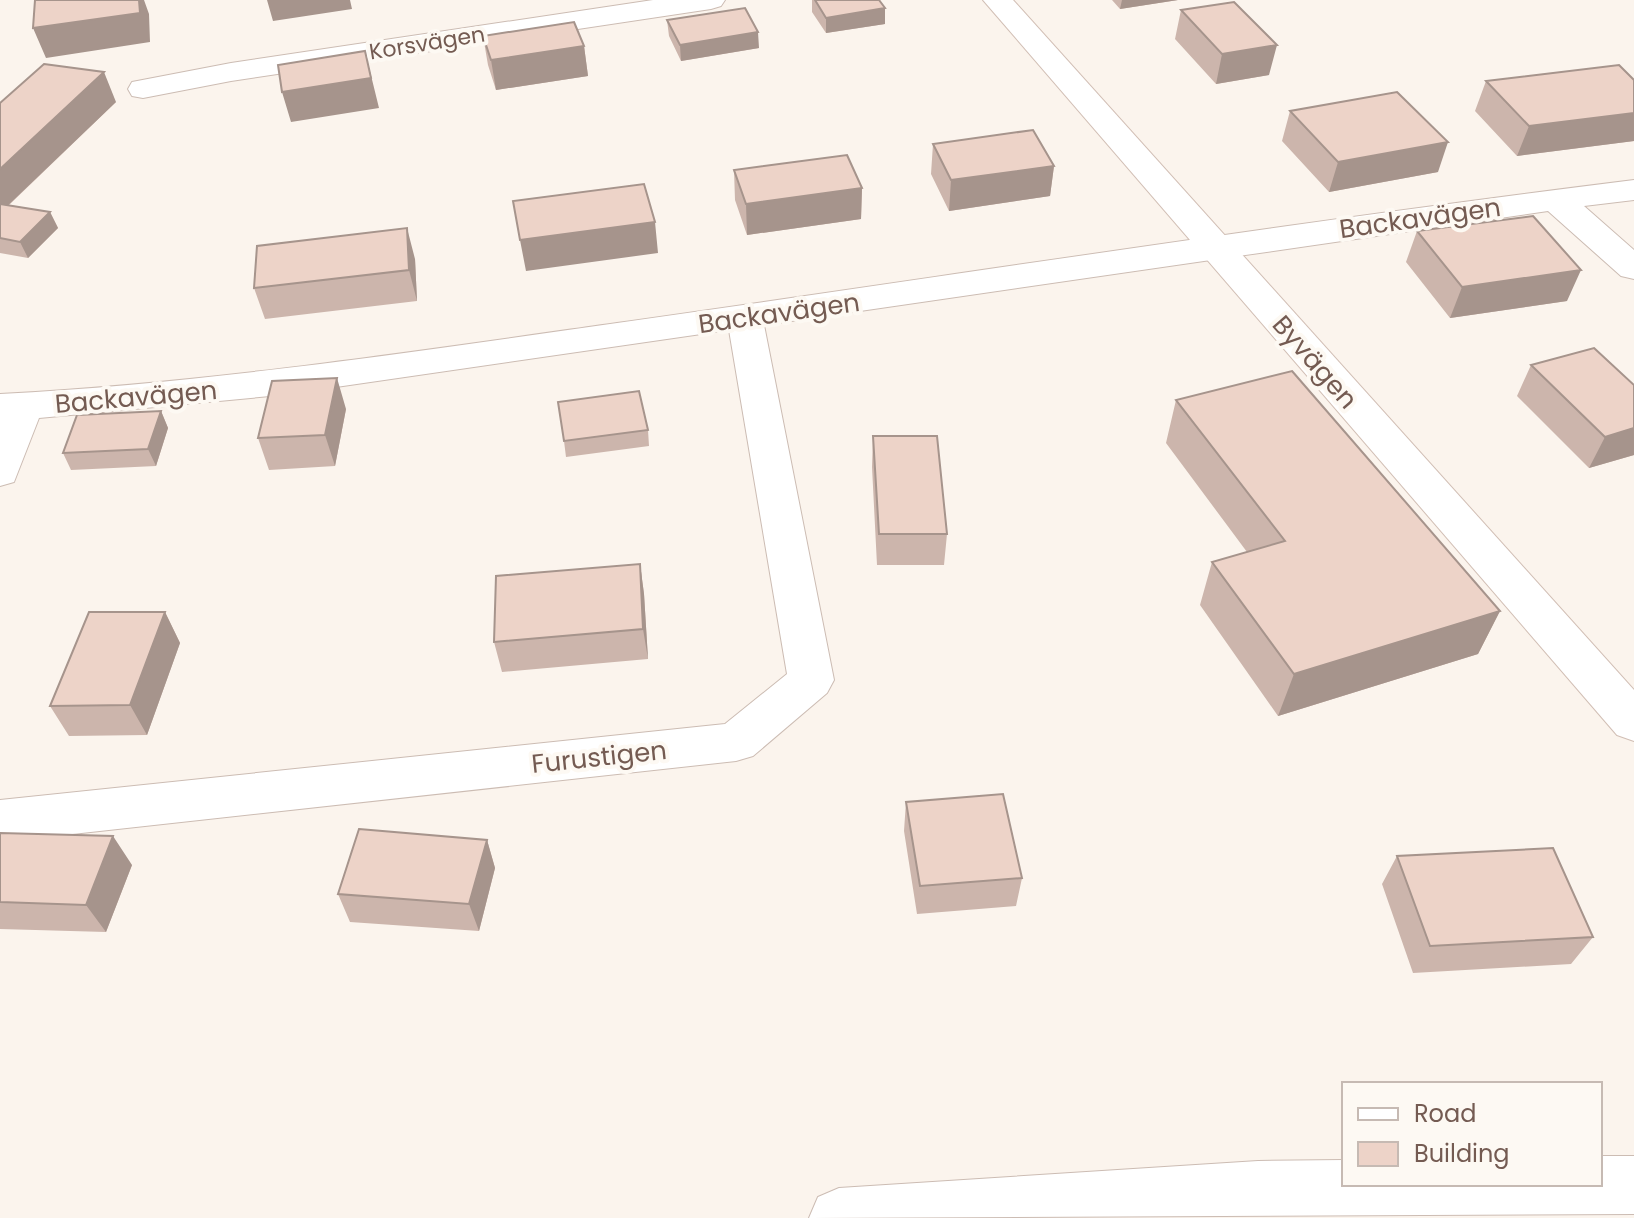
<svg xmlns="http://www.w3.org/2000/svg" width="1634" height="1218" font-family="Poppins,sans-serif">
<style>
.lines{fill:none;stroke-linecap:round;stroke-linejoin:round}
.street-casing{stroke:#ccbcb3;stroke-width:2}
.secondary-casing{stroke:#d1beb4;stroke-width:2}
.street{fill:#fff;fill-rule:evenodd}
.secondary{fill:#fff;fill-rule:evenodd}
.wall{fill:#ccb5ac}
.shaded-wall{fill:#a6948c}
.building{fill:#edd3c8;stroke:#a6948c;stroke-width:2}
.labels{text-anchor:middle;dominant-baseline:central;stroke-width:8;stroke-linejoin:round;paint-order:stroke}
.far-street-label{font-size:22px;fill:#745b52;stroke:#fdf9f3}
.street-label{font-size:26px;fill:#745b52;stroke:#fdf9f3}
</style>
<rect width="100%" height="100%" fill="#fbf4ed"/>
<g class="lines">
<defs>
<path id="street" d="M 653,0 L 725,0 L 721,6 L 711,9 L 231,81 L 143,98 L 132,96 L 128,89 L 132,82 L 231,63 Z
M 1634,180 L 1634,200 L 1584,206 L 1634,250 L 1634,279 L 1621,276 L 1548,211 L 764,325 L 834,680 L 827,693 L 753,756 L 736,761 L 0,842 L 0,800 L 725,724 L 787,674 L 729,330 L 281,395 L 39,418 L 14,482 L 0,486 L 0,394 C 207,383 412,352 617,323 C 956,275 1294,222 1634,180 Z
M 1600,1156 L 1634,1156 L 1634,1214 L 809,1218 L 818,1197 L 839,1188 L 1258,1161 L 1344,1160 L 1344,1184 L 1600,1184 Z"/>
<path id="secondary" d="M 983,0 L 1013,0 L 1634,690 L 1634,741 L 1617,735 Z"/>
</defs>
<!-- street casing -->
<use href="#street" class="street-casing"/>
<!-- secondary casing -->
<use href="#secondary" class="secondary-casing"/>
<!-- street -->
<use href="#street" class="street"/>
<!-- secondary -->
<use href="#secondary" class="secondary"/>
</g>
<!-- wall -->
<path class="wall" d="M 812,0 L 879,0 L 885,8 L 885,24 L 826,33 L 812,12 Z
M 1112,0 L 1178,0 L 1120,9 Z
M 1181,10 L 1269,75 L 1216,84 L 1175,39 Z
M 667,20 L 759,48 L 681,61 L 669,36 Z
M 483,36 L 584,46 L 588,76 L 496,90 L 488,65 Z
M 1634,80 L 1634,141 L 1517,156 L 1475,111 L 1486,81 Z
M 116,102 L 9,205 L 50,212 L 58,228 L 28,258 L 0,253 L 0,103 Z
M 1290,111 L 1438,172 L 1329,192 L 1282,141 Z
M 933,144 L 1054,166 L 1050,196 L 949,211 L 931,174 Z
M 734,170 L 862,188 L 861,219 L 747,235 L 735,200 Z
M 1417,231 L 1567,301 L 1450,318 L 1406,262 Z
M 415,259 L 417,301 L 265,319 L 254,288 Z
M 1531,365 L 1634,385 L 1634,455 L 1589,468 L 1517,396 Z
M 1176,400 L 1500,611 L 1478,654 L 1278,716 L 1200,605 L 1212,562 L 1247,552 L 1166,443 Z
M 346,409 L 335,466 L 269,470 L 258,438 Z
M 161,411 L 168,428 L 156,466 L 71,470 L 63,453 Z
M 648,430 L 649,446 L 566,457 L 564,441 Z
M 873,436 L 947,534 L 944,565 L 877,565 L 872,467 Z
M 640,564 L 644,594 L 648,659 L 502,672 L 494,642 Z
M 165,612 L 180,643 L 147,735 L 69,736 L 50,706 Z
M 906,802 L 1022,878 L 1016,906 L 917,914 L 904,831 Z
M 0,833 L 132,865 L 106,932 L 0,929 Z
M 487,840 L 495,868 L 479,931 L 350,922 L 338,894 Z
M 1397,856 L 1593,937 L 1571,964 L 1413,973 L 1382,884 Z"/>
<!-- shaded-wall -->
<path class="shaded-wall" d="M 139,0 L 144,0 L 149,14 L 150,42 L 46,58 L 33,28 Z
M 267,0 L 350,0 L 352,9 L 273,21 Z
M 1122,0 L 1178,0 L 1120,9 Z
M 885,8 L 885,24 L 826,33 L 826,18 Z
M 758,32 L 759,48 L 681,61 L 680,45 Z
M 1277,45 L 1269,75 L 1216,84 L 1222,54 Z
M 584,46 L 588,76 L 496,90 L 491,60 Z
M 365,51 L 379,108 L 291,122 L 282,92 Z
M 104,72 L 116,102 L 1,212 L 0,210 L 0,169 Z
M 1634,113 L 1634,141 L 1517,156 L 1529,126 Z
M 1448,142 L 1438,172 L 1329,192 L 1338,162 Z
M 1054,166 L 1050,196 L 949,211 L 951,180 Z
M 862,188 L 861,219 L 747,235 L 746,204 Z
M 50,212 L 58,228 L 28,258 L 20,242 Z
M 655,222 L 658,253 L 526,271 L 520,240 Z
M 407,228 L 415,259 L 417,301 L 409,270 Z
M 1581,270 L 1567,301 L 1450,318 L 1462,287 Z
M 337,378 L 346,409 L 335,466 L 325,435 Z
M 161,411 L 168,428 L 156,466 L 148,449 Z
M 1634,428 L 1634,455 L 1589,468 L 1605,437 Z
M 640,564 L 644,594 L 648,659 L 643,629 Z
M 1500,611 L 1478,654 L 1278,716 L 1294,674 Z
M 165,612 L 180,643 L 147,735 L 130,705 Z
M 113,836 L 132,865 L 106,932 L 86,905 Z
M 487,840 L 495,868 L 479,931 L 469,904 Z"/>
<!-- building -->
<path class="building" d="M 35,0 L 139,0 L 140,13 L 33,28 Z
M 815,0 L 879,0 L 885,8 L 826,18 Z
M 1234,2 L 1277,45 L 1222,54 L 1181,10 Z
M 745,8 L 758,32 L 680,45 L 667,20 Z
M 574,22 L 584,46 L 491,60 L 483,36 Z
M 365,51 L 371,78 L 282,92 L 278,65 Z
M 44,64 L 104,72 L 0,169 L 0,103 Z
M 1619,65 L 1634,80 L 1634,113 L 1529,126 L 1486,81 Z
M 1397,92 L 1448,142 L 1338,162 L 1290,111 Z
M 1033,130 L 1054,166 L 951,180 L 933,144 Z
M 847,155 L 862,188 L 746,204 L 734,170 Z
M 644,184 L 655,222 L 520,240 L 513,201 Z
M 0,204 L 50,212 L 20,242 L 0,238 Z
M 1533,216 L 1581,270 L 1462,287 L 1417,231 Z
M 407,228 L 409,270 L 254,288 L 257,246 Z
M 1594,348 L 1634,385 L 1634,428 L 1605,437 L 1531,365 Z
M 1292,371 L 1500,611 L 1294,674 L 1212,562 L 1285,541 L 1176,400 Z
M 337,378 L 325,435 L 258,438 L 272,381 Z
M 639,391 L 648,430 L 564,441 L 558,402 Z
M 161,411 L 148,449 L 63,453 L 77,415 Z
M 873,436 L 937,436 L 947,534 L 879,534 Z
M 640,564 L 643,629 L 494,642 L 496,576 Z
M 89,612 L 165,612 L 130,705 L 50,706 Z
M 1003,794 L 1022,878 L 920,886 L 906,802 Z
M 359,829 L 487,840 L 469,904 L 338,894 Z
M 0,833 L 113,836 L 86,905 L 0,902 Z
M 1553,848 L 1593,937 L 1430,946 L 1397,856 Z"/>
<g class="labels">
<!-- far-street labels -->
<g class="far-street-label">
<text transform="translate(427 43) rotate(-9)">Korsvägen</text>
</g>
<!-- street labels -->
<g class="street-label">
<text transform="translate(1420 218) rotate(-8)">Backavägen</text>
<text transform="translate(779 313) rotate(-8)">Backavägen</text>
<text transform="translate(1315 362) rotate(49)">Byvägen</text>
<text transform="translate(136 397) rotate(-5)">Backavägen</text>
<text transform="translate(599 757) rotate(-6)">Furustigen</text>
</g>
</g>
<!-- legend -->
<rect x="1342" y="1082" width="260" height="104" fill="#fdf9f3" stroke="#c6bab3" stroke-width="2"/>
<rect x="1358" y="1108" width="40" height="12" fill="#ffffff" stroke="#c6bab3" stroke-width="2"/>
<text x="1414" y="1122" font-size="24" fill="#745b52">Road</text>
<rect x="1358" y="1142" width="40" height="24" fill="#edd3c8" stroke="#c6bab3" stroke-width="2"/>
<text x="1414" y="1162" font-size="24" fill="#745b52">Building</text>
</svg>
